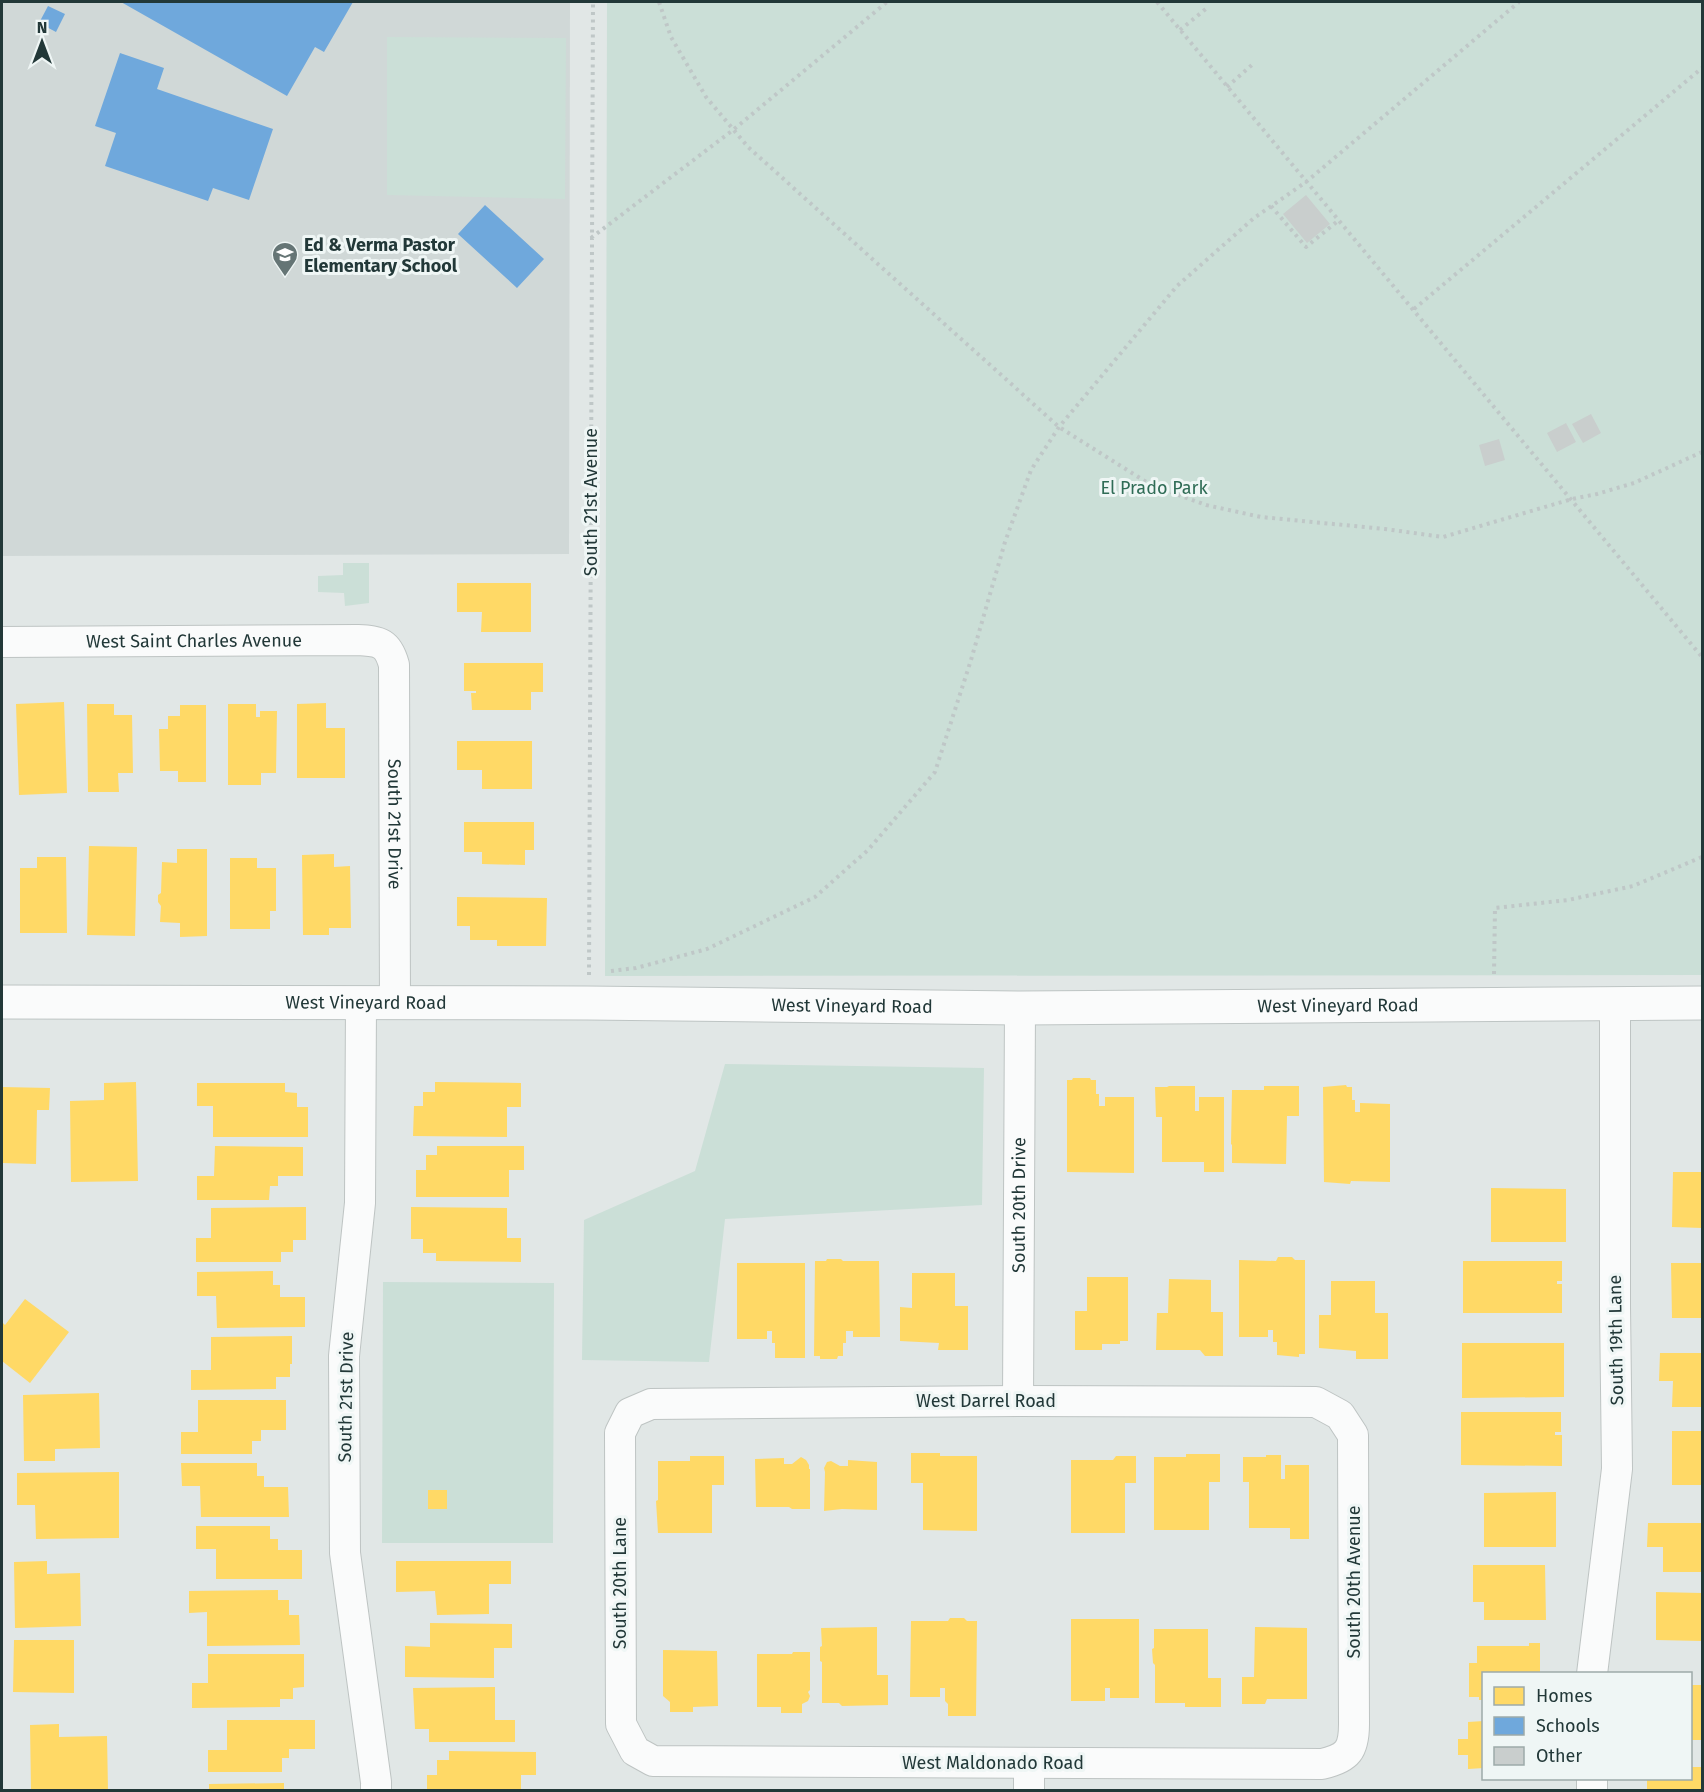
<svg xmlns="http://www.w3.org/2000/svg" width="1704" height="1792" font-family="'Fira Sans',sans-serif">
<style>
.built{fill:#d0d8d7}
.green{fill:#cbdfd7}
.homes{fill:#ffd966}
.schools{fill:#6fa8dc}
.building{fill:#c9cecd}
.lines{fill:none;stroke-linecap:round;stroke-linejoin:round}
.street-casing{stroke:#bec4c3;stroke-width:32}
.secondary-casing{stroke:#bec5c4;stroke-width:35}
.path{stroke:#bfc7c7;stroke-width:4;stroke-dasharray:3 4.5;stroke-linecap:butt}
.street{stroke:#fafbfb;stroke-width:30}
.secondary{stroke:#fafbfb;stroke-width:33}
.labels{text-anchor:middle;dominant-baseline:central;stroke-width:6;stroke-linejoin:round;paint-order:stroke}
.poi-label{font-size:18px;font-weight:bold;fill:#223838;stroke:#eff6f5;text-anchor:start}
.park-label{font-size:18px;fill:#2f6c56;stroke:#eff6f5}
.street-label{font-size:18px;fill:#223838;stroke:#eff6f5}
</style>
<rect width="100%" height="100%" fill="#e1e7e6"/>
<!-- built -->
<path class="built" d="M 2,2 L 570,2 L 569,554 L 2,556 Z"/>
<!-- green -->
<path class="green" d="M 607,2 L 1702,2 L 1702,975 L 605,976 Z
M 387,37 L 566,38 L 565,199 L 387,195 Z
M 343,563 L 369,563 L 369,603 L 345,606 L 344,593 L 318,592 L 318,576 L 343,575 Z
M 725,1064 L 984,1068 L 982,1205 L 725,1219 L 709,1362 L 582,1360 L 584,1220 L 695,1171 Z
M 383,1282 L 554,1283 L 553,1543 L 382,1543 Z"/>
<!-- homes -->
<path class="homes" d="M 457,583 L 531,583 L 531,632 L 481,632 L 482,612 L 457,612 Z
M 464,663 L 543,663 L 543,692 L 531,692 L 531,710 L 472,710 L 471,693 L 476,693 L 476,691 L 464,691 Z
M 64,702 L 67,793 L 19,795 L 16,704 Z
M 326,703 L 326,728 L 345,728 L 345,778 L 297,778 L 297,704 Z
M 87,704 L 114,704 L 114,715 L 132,715 L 133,773 L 118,773 L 119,792 L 88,792 Z
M 228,704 L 256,704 L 256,717 L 260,717 L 260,711 L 277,711 L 276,773 L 261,773 L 261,785 L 228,785 Z
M 180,705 L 206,705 L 206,782 L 178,782 L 178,771 L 160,771 L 159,729 L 168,729 L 168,716 L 180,716 Z
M 457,741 L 532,741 L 532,789 L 482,789 L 482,770 L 457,770 Z
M 464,822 L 534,822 L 534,850 L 525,850 L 525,865 L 482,864 L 482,852 L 464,852 Z
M 89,846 L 137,847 L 135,936 L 87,935 Z
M 177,849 L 207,849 L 207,936 L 180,937 L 180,923 L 160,922 L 161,906 L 158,902 L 158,895 L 161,893 L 162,862 L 177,863 Z
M 334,854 L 334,867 L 350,866 L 351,928 L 329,928 L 329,935 L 303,935 L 302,855 Z
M 37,857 L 66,857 L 67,933 L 20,933 L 20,868 L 37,868 Z
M 230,858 L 257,858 L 257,868 L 276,868 L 276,911 L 270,911 L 270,929 L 230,929 Z
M 457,897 L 547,898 L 546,946 L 497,946 L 497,940 L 470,940 L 470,926 L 457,926 Z
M 1073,1078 L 1090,1078 L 1091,1080 L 1096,1080 L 1096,1094 L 1099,1094 L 1099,1106 L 1105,1106 L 1105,1097 L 1134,1097 L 1134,1173 L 1067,1172 L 1067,1080 L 1072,1080 Z
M 136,1082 L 138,1181 L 71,1182 L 70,1101 L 104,1100 L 104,1083 Z
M 435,1082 L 521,1083 L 521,1107 L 507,1107 L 507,1137 L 413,1136 L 414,1106 L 423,1106 L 423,1092 L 435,1092 Z
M 197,1083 L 285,1083 L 285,1092 L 297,1093 L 297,1107 L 308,1107 L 308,1137 L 213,1137 L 213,1106 L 197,1106 Z
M 1346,1085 L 1347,1087 L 1352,1087 L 1352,1100 L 1355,1100 L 1355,1112 L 1360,1112 L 1360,1103 L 1390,1104 L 1390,1182 L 1351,1181 L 1350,1184 L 1324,1182 L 1323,1087 Z
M 1169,1086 L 1195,1086 L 1195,1111 L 1199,1111 L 1199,1097 L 1224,1097 L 1224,1172 L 1204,1172 L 1204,1162 L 1162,1162 L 1162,1117 L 1156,1117 L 1155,1087 L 1167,1087 Z
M 1264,1086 L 1299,1086 L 1299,1116 L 1287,1116 L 1286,1164 L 1232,1163 L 1232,1145 L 1231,1144 L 1232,1090 L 1264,1090 Z
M 2,1087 L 50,1088 L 49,1110 L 37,1110 L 36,1164 L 2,1163 Z
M 215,1146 L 303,1147 L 303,1176 L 278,1176 L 278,1186 L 270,1186 L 269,1200 L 197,1200 L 197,1176 L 214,1176 Z
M 437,1146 L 524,1146 L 524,1170 L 509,1170 L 509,1197 L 416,1197 L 416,1170 L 426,1170 L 426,1155 L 437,1155 Z
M 1673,1172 L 1702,1172 L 1702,1228 L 1672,1227 Z
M 1491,1188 L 1566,1189 L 1566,1242 L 1491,1242 Z
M 306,1207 L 306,1240 L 293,1240 L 293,1252 L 281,1252 L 281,1262 L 196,1262 L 196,1238 L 211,1238 L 211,1208 Z
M 411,1207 L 507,1208 L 507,1238 L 521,1238 L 521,1262 L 436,1261 L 436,1253 L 423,1253 L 423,1239 L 411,1239 Z
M 1278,1257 L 1292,1257 L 1295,1260 L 1305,1260 L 1305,1354 L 1299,1354 L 1299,1357 L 1277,1355 L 1277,1342 L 1273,1342 L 1273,1330 L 1268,1330 L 1268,1337 L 1239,1337 L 1239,1260 L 1276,1261 Z
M 827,1259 L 841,1259 L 843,1261 L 879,1261 L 880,1337 L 853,1337 L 853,1331 L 846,1331 L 846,1343 L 843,1343 L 843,1356 L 838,1356 L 837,1359 L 820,1359 L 820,1356 L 814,1356 L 815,1261 L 826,1261 Z
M 1463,1261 L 1562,1261 L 1562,1281 L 1557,1281 L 1557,1284 L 1562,1284 L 1562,1313 L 1463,1313 Z
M 737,1263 L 805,1263 L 805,1358 L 775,1358 L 775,1343 L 772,1343 L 772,1331 L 767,1331 L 767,1339 L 737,1339 Z
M 1671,1263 L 1702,1263 L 1702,1318 L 1672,1318 Z
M 273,1271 L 273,1285 L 280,1285 L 280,1297 L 305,1297 L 305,1327 L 217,1328 L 216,1296 L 197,1296 L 197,1272 Z
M 912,1273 L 955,1273 L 955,1306 L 968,1306 L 968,1350 L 938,1350 L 939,1343 L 900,1341 L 900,1307 L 912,1308 Z
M 1087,1277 L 1128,1277 L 1128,1341 L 1120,1341 L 1120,1344 L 1102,1344 L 1102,1350 L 1075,1350 L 1075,1311 L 1087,1311 Z
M 1169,1279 L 1211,1280 L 1211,1312 L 1223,1312 L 1223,1356 L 1205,1356 L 1200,1350 L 1156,1350 L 1157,1313 L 1168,1313 Z
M 1331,1281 L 1375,1281 L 1375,1313 L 1388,1313 L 1388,1359 L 1356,1359 L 1356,1351 L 1319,1348 L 1319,1315 L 1331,1315 Z
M 25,1299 L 69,1332 L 30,1383 L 2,1361 L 2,1322 L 5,1325 Z
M 292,1336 L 292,1364 L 290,1364 L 290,1377 L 276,1377 L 276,1389 L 191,1390 L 191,1370 L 211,1370 L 211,1337 Z
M 1462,1343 L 1564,1343 L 1564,1397 L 1462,1398 Z
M 1660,1353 L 1702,1353 L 1702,1407 L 1672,1407 L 1673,1381 L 1659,1381 Z
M 99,1393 L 100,1448 L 55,1449 L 55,1461 L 24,1461 L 23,1395 Z
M 198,1400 L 286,1400 L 286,1430 L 261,1430 L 261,1441 L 252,1441 L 252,1454 L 181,1454 L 181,1432 L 198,1432 Z
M 1461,1412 L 1561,1412 L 1561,1432 L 1555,1432 L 1555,1435 L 1562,1435 L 1562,1466 L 1461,1465 Z
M 1672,1431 L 1702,1431 L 1702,1485 L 1672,1485 Z
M 911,1453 L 940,1453 L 940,1456 L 977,1456 L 977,1531 L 923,1530 L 923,1483 L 911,1483 Z
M 1186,1454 L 1220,1454 L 1220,1482 L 1209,1482 L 1209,1530 L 1154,1530 L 1154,1457 L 1186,1457 Z
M 1266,1455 L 1281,1455 L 1281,1479 L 1285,1479 L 1285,1465 L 1309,1465 L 1309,1539 L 1290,1539 L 1290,1528 L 1249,1528 L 1249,1482 L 1243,1482 L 1243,1457 L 1266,1457 Z
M 690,1456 L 724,1456 L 724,1485 L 712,1485 L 712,1533 L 658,1533 L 656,1501 L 658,1500 L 658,1461 L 690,1461 Z
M 1116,1456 L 1136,1456 L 1136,1483 L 1125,1483 L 1125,1533 L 1071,1533 L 1071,1460 L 1113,1460 Z
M 801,1457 L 806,1460 L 809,1465 L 809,1469 L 810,1469 L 810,1509 L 792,1509 L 789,1507 L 756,1507 L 755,1459 L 784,1458 L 784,1464 L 792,1464 Z
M 848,1460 L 877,1462 L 877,1510 L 842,1509 L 824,1511 L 825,1472 L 824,1468 L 827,1462 L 831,1461 L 840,1466 L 848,1466 Z
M 181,1463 L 257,1463 L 257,1476 L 264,1476 L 264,1487 L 288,1487 L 289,1517 L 201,1517 L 200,1486 L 182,1486 Z
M 119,1472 L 119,1538 L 36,1539 L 35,1505 L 17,1505 L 17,1473 Z
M 428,1490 L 447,1490 L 447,1509 L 428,1509 Z
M 1556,1492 L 1556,1547 L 1484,1547 L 1484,1493 Z
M 1648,1523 L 1702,1523 L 1702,1572 L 1663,1572 L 1663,1547 L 1647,1547 Z
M 196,1526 L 270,1526 L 270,1539 L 278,1539 L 278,1550 L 302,1550 L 302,1579 L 216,1579 L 216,1549 L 196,1549 Z
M 47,1561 L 47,1574 L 80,1573 L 81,1626 L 15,1628 L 14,1562 Z
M 396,1561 L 511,1561 L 511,1584 L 489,1584 L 489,1614 L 437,1615 L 435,1591 L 396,1592 Z
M 1473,1565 L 1545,1565 L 1546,1620 L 1484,1620 L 1484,1602 L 1473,1602 Z
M 278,1590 L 278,1600 L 289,1600 L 289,1615 L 299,1615 L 300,1645 L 207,1646 L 207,1612 L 189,1613 L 189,1591 Z
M 1656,1592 L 1702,1593 L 1702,1641 L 1656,1640 Z
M 950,1618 L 964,1618 L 967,1621 L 977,1621 L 976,1716 L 948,1716 L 948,1704 L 945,1701 L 945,1688 L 940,1688 L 940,1697 L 910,1697 L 911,1621 L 948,1621 Z
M 1071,1619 L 1139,1619 L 1139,1698 L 1110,1698 L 1110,1688 L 1105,1688 L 1105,1701 L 1071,1701 Z
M 430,1623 L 512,1624 L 512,1648 L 494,1648 L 494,1678 L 405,1677 L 405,1646 L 430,1647 Z
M 877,1627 L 877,1675 L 888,1675 L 888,1705 L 842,1706 L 839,1703 L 822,1703 L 822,1662 L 820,1661 L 820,1647 L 822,1646 L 821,1628 Z
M 1255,1627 L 1307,1628 L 1307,1699 L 1267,1699 L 1265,1704 L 1242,1704 L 1242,1677 L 1254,1677 Z
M 1154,1629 L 1208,1629 L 1208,1678 L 1221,1678 L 1221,1707 L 1185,1707 L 1185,1703 L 1155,1703 L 1155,1665 L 1153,1663 L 1152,1649 L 1154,1648 Z
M 14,1640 L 74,1640 L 74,1693 L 13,1692 Z
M 1529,1643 L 1540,1643 L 1540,1674 L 1484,1674 L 1484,1700 L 1479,1700 L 1479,1697 L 1469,1697 L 1469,1663 L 1477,1663 L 1477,1646 L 1529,1646 Z
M 663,1650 L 717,1651 L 718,1706 L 693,1707 L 693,1712 L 670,1712 L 670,1702 L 663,1696 Z
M 793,1652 L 810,1652 L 810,1690 L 808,1692 L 810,1696 L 808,1701 L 802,1704 L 802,1713 L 781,1713 L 781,1707 L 757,1707 L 757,1654 L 792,1654 Z
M 208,1654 L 304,1654 L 304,1687 L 293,1688 L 293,1699 L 280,1699 L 280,1707 L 192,1708 L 192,1683 L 208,1683 Z
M 1690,1685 L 1702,1685 L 1702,1740 L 1690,1740 Z
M 495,1687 L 495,1720 L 515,1720 L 515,1742 L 429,1742 L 429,1729 L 415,1729 L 413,1688 Z
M 227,1720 L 315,1720 L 315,1749 L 289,1749 L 289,1758 L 282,1758 L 282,1772 L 208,1772 L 208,1750 L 227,1750 Z
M 1484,1721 L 1484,1768 L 1468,1769 L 1468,1755 L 1458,1755 L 1458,1739 L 1468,1739 L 1468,1722 Z
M 59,1724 L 59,1737 L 107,1736 L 108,1790 L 31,1790 L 30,1725 Z
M 449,1751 L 536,1752 L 536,1775 L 521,1775 L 521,1790 L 427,1790 L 427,1775 L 437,1775 L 437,1760 L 449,1760 Z
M 1690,1767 L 1702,1767 L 1702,1790 L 1647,1790 L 1647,1778 L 1690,1778 Z
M 284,1783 L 284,1790 L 209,1790 L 209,1784 Z"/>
<!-- schools -->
<path class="schools" d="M 121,2 L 353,2 L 324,52 L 315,47 L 287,96 Z
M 48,6 L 65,14 L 56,32 L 39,23 Z
M 120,53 L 164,68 L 157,89 L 273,129 L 249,200 L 213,188 L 208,201 L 105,166 L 116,133 L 95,126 Z
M 485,205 L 544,259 L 517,288 L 458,234 Z"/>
<!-- building -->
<path class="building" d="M 1306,195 L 1330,224 L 1307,243 L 1283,214 Z
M 1591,414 L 1601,433 L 1583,443 L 1572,424 Z
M 1566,423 L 1576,442 L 1557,452 L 1547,433 Z
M 1499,439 L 1505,460 L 1485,466 L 1479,445 Z"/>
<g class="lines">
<defs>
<g id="street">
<path id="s1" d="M 2,642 L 358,640 C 380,641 388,643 394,665 L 395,1003"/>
<path d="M 361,1003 L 360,1203 L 344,1356 L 345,1553 L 376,1782 L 376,1790"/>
<path d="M 1018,1401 L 1316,1402 L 1340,1415 L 1353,1435 L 1354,1724 C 1354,1750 1348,1758 1322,1764 L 653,1761 L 635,1751 L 621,1724 L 620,1433 L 630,1413 L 651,1404 Z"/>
<path id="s2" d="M 1018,1401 L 1020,1008"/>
<path d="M 1592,1674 L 1617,1469 L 1615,1307 L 1615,1004"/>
<path d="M 1029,1763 L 1029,1790"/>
<path d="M 1592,1778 L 1592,1790"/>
</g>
<g id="secondary">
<path id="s3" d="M 2,1002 L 587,1003 L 1020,1008 L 1702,1003"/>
</g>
</defs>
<!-- street casing -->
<use href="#street" class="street-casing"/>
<!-- secondary casing -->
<use href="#secondary" class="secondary-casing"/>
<!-- path -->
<path class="path" d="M 659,2 L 671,37 L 706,97 L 748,147 L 1059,427 L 1151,485 L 1206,505 L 1261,517 L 1385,529 L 1443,537 L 1572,499 L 1597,494 L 1634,483 L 1702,452
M 1157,2 L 1702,657
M 1180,30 L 1207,8
M 1227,87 L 1253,64
M 1271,206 L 1306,247 L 1339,220
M 591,238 L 733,130 L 887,2
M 1414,309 L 1702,68
M 611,971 L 636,968 L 707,949 L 815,897 L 868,850 L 935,772 L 971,660 L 1005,542 L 1031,470 L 1059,427 L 1177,286 L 1254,218 L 1306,182 L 1519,2
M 1494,974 L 1495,908 L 1568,900 L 1633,886 L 1702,857
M 589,975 L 593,2"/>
<!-- street -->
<use href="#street" class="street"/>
<!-- secondary -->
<use href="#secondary" class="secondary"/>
</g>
<!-- icons -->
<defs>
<symbol id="school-pin" viewBox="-11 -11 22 30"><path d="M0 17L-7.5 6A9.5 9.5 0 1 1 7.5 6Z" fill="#657575" stroke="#eff6f5"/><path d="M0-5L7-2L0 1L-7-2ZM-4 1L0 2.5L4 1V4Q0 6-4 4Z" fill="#fff"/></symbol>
</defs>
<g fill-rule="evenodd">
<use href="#school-pin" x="270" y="240" width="30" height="40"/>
</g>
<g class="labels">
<!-- poi labels -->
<g class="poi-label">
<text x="304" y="245">Ed &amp; Verma Pastor<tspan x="304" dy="21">Elementary School</tspan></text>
</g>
<!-- park labels -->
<g class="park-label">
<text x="1154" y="488">El Prado Park</text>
</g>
<!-- street labels -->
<g class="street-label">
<text transform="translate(591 502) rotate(-90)">South 21st Avenue</text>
<text stroke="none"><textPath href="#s1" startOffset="192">West Saint Charles Avenue</textPath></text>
<text stroke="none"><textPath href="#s1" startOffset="564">South 21st Drive</textPath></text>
<text stroke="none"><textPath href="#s3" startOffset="364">West Vineyard Road</textPath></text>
<text stroke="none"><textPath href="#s3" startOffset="850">West Vineyard Road</textPath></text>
<text stroke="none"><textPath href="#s3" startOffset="1336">West Vineyard Road</textPath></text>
<text stroke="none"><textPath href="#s2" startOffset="196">South 20th Drive</textPath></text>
<text transform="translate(1616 1340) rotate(-91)">South 19th Lane</text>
<text transform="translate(346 1397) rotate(-89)">South 21st Drive</text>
<text x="986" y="1401">West Darrel Road</text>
<text transform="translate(1354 1582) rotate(-90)">South 20th Avenue</text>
<text transform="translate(620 1583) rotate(-90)">South 20th Lane</text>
<text x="993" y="1763">West Maldonado Road</text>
</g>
</g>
<!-- border -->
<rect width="1704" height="1792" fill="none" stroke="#223838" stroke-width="6"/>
<!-- legend -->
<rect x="1482" y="1672" width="210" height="108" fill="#eff6f5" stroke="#9daaa9" stroke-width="1.5"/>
<rect x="1494" y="1687" width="30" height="18" fill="#ffd966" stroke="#9daaa9" stroke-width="1.5"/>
<text x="1536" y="1702" font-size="18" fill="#223838">Homes</text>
<rect x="1494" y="1717" width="30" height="18" fill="#6fa8dc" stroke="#9daaa9" stroke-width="1.5"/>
<text x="1536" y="1732" font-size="18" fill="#223838">Schools</text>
<rect x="1494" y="1747" width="30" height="18" fill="#c9cecd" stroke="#9daaa9" stroke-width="1.5"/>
<text x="1536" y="1762" font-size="18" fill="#223838">Other</text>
<!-- north arrow -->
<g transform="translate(42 42)" stroke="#eff6f5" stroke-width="4.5" paint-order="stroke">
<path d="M0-4.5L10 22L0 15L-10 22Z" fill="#223838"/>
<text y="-9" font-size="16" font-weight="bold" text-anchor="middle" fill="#223838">N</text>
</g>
</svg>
